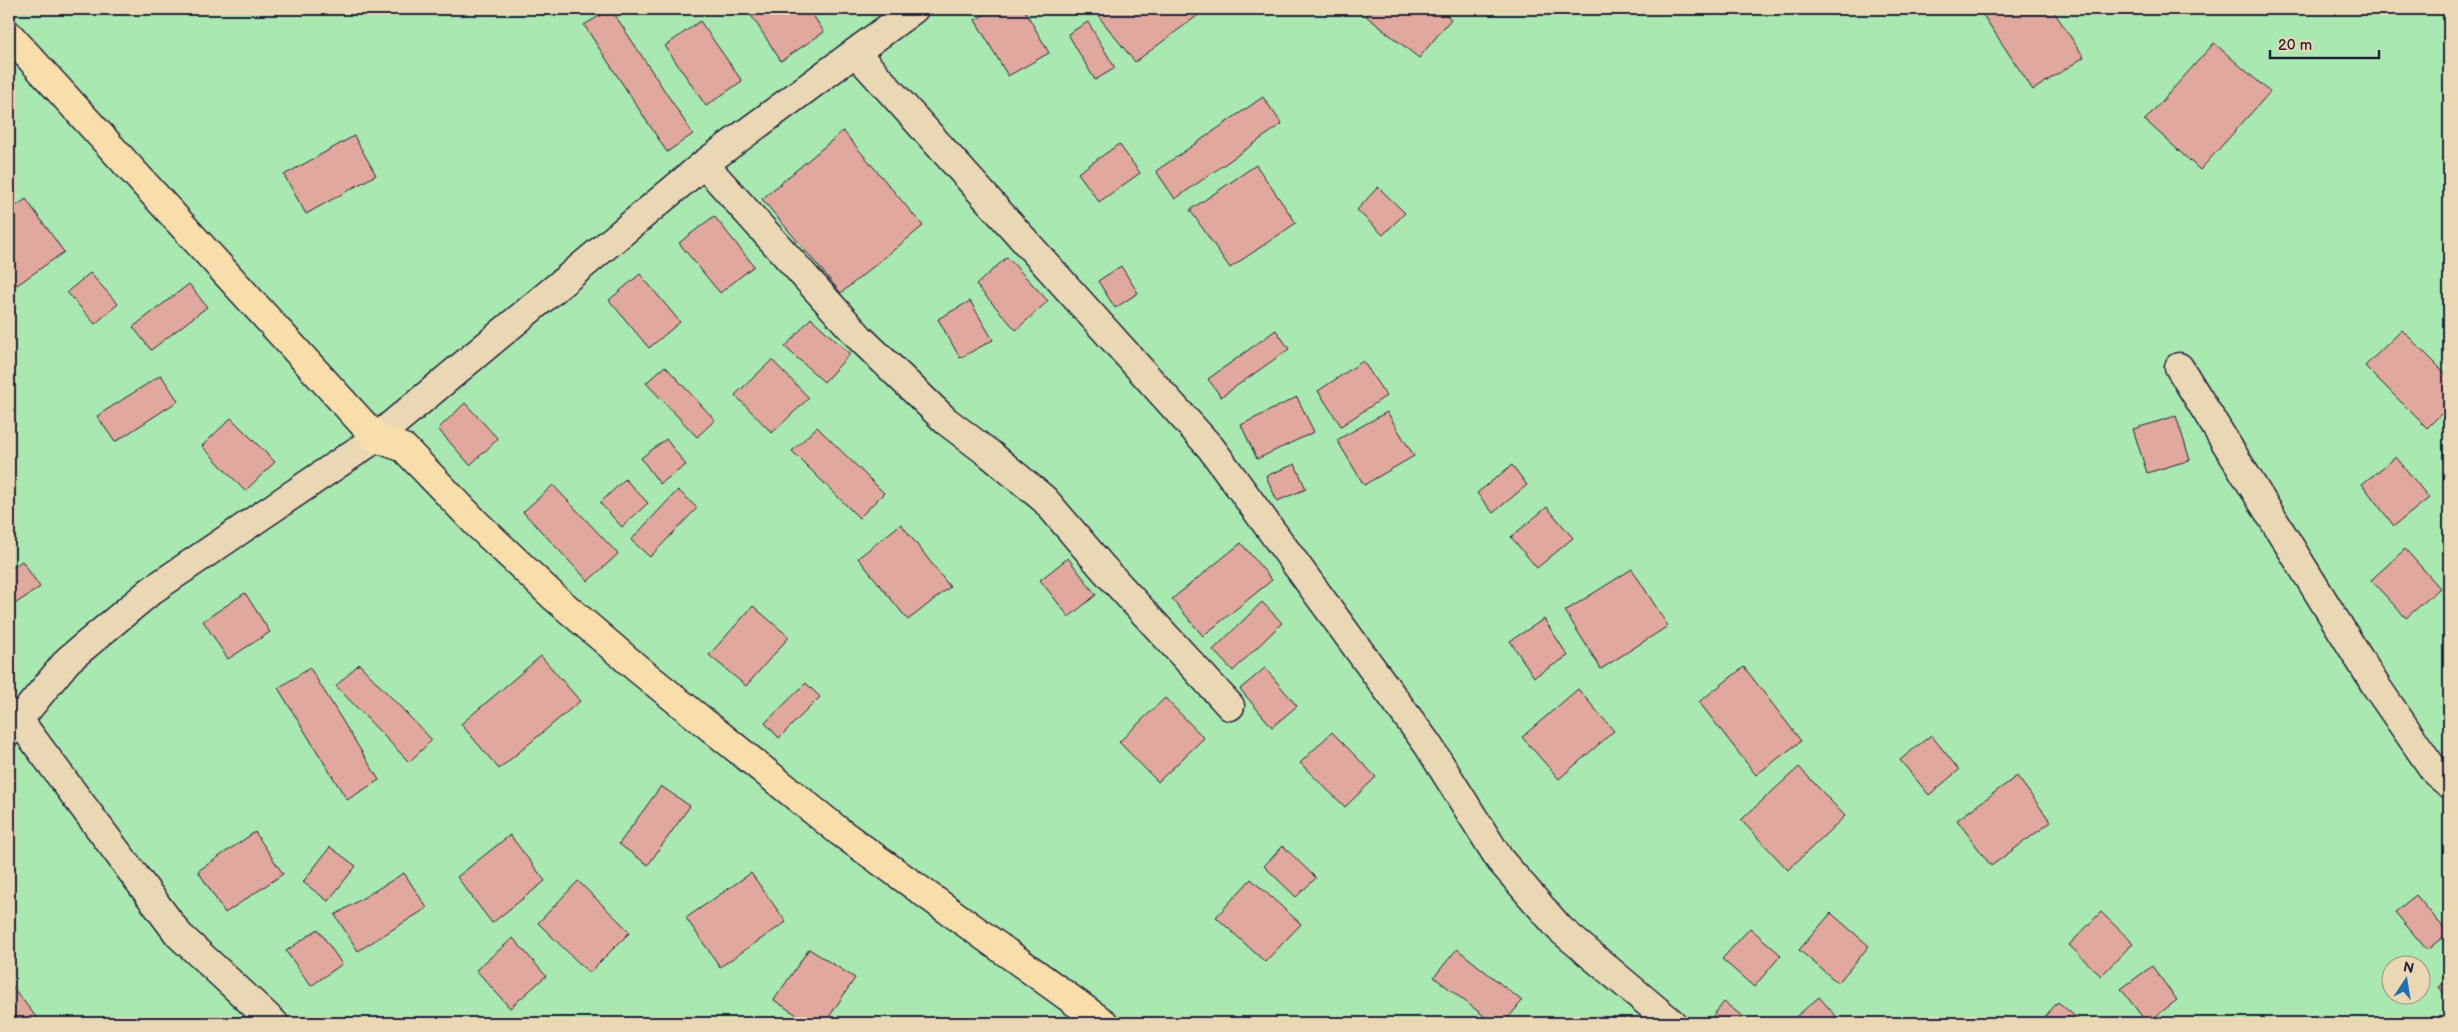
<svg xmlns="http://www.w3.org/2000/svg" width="2458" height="1032" font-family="'Balsamiq Sans',sans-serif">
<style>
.green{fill:#a9e8b0;stroke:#668576;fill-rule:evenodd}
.building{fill:#e1a89d;stroke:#22223b}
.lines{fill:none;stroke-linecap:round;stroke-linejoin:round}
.minor-casing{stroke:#22223b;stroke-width:31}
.major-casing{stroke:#22223b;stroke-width:31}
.minor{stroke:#ead8b5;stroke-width:28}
.major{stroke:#f8deab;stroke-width:28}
</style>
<rect width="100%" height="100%" fill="#e7caae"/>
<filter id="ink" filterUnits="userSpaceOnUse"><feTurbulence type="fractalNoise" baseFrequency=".02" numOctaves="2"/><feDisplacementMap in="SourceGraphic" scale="10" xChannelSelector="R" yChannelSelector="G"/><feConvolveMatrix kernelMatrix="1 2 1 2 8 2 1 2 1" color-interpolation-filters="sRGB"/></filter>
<g filter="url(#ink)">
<!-- green -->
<path class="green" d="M 9,9 L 2449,9 L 2449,1023 L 9,1023 ZM 2390,964 L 2420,964 L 2420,994 L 2390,994 Z"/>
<!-- building -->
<path class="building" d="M 611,9 L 693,134 L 667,152 L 584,25 Z
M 747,9 L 809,9 L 824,32 L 781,61 Z
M 994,9 L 1024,9 L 1049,53 L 1008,76 L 975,20 Z
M 1110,9 L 1204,9 L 1205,10 L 1135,62 L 1099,17 Z
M 1372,9 L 1439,9 L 1451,19 L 1419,58 L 1366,16 Z
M 1979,9 L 2052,9 L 2084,57 L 2033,90 Z
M 700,21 L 742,81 L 706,106 L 665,46 Z
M 1088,22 L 1115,68 L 1095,80 L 1068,34 Z
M 2214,43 L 2270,92 L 2200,170 L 2145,120 Z
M 1263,97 L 1282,124 L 1175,199 L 1156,171 Z
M 843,131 L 923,226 L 841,293 L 762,199 Z
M 354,136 L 376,175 L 306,214 L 284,175 Z
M 1119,144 L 1140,173 L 1099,202 L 1078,173 Z
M 1256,165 L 1296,223 L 1230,268 L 1190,210 Z
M 1378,187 L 1405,213 L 1383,235 L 1357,210 Z
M 26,199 L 64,252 L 17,285 L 9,273 L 9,211 Z
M 714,216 L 754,266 L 720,293 L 679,243 Z
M 1007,257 L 1048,301 L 1016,330 L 976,285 Z
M 1121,266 L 1138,293 L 1115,308 L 1098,281 Z
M 90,273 L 118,304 L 95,324 L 67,292 Z
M 640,274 L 680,322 L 649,348 L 609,300 Z
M 189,284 L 207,307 L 151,350 L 133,327 Z
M 970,301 L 993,340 L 960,358 L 938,319 Z
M 811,318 L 850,354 L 824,382 L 785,347 Z
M 1276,330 L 1289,349 L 1221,397 L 1208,379 Z
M 2402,330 L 2449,377 L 2449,406 L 2427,428 L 2365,366 Z
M 772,360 L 809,398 L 772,433 L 735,395 Z
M 1363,361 L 1386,396 L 1341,426 L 1318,391 Z
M 665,366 L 715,420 L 697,437 L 646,383 Z
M 161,375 L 178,401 L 115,442 L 97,416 Z
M 1297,397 L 1314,432 L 1257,459 L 1241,425 Z
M 465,403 L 498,439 L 470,465 L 438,429 Z
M 1387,412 L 1414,456 L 1364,485 L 1337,440 Z
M 2176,416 L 2190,460 L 2147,473 L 2133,429 Z
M 231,418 L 275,462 L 245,491 L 202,446 Z
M 817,427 L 884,493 L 859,518 L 792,451 Z
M 666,439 L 686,465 L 660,484 L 641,458 Z
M 2396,457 L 2429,498 L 2394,526 L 2362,484 Z
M 1295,464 L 1306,489 L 1277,501 L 1266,476 Z
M 1512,465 L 1527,485 L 1493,513 L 1477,493 Z
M 625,479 L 648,503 L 622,527 L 600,503 Z
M 553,485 L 618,554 L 588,581 L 523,512 Z
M 678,490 L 697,508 L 650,557 L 631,540 Z
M 1547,507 L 1573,538 L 1537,568 L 1511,537 Z
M 901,524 L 950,587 L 908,620 L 858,558 Z
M 1241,543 L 1272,580 L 1203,636 L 1172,599 Z
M 2405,549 L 2440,588 L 2406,618 L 2371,580 Z
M 1068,558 L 1096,595 L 1069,617 L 1040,580 Z
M 22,561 L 40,587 L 9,608 L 9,570 Z
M 1632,569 L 1668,626 L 1601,669 L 1565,611 Z
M 245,593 L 270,632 L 228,659 L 203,621 Z
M 1262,602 L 1282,623 L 1233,671 L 1213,650 Z
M 753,606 L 789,637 L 746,686 L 709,655 Z
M 1544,619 L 1568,656 L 1534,677 L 1510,641 Z
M 541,656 L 580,701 L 499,769 L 461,724 Z
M 359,664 L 432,740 L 409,762 L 336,686 Z
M 1744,667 L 1801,741 L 1756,775 L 1699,702 Z
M 310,668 L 379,780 L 347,800 L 278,688 Z
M 1265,668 L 1297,706 L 1272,727 L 1240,689 Z
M 806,683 L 820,697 L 779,738 L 765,723 Z
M 1578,689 L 1614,731 L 1559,779 L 1522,737 Z
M 1165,698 L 1204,738 L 1158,782 L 1119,742 Z
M 1332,732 L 1376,777 L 1345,807 L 1300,763 Z
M 1931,735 L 1959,770 L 1929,795 L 1900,760 Z
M 1799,767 L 1845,816 L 1788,870 L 1741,820 Z
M 2017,776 L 2051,822 L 1991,866 L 1957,820 Z
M 661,786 L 690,806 L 648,865 L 619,844 Z
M 255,832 L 283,874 L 225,913 L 198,871 Z
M 510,835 L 545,881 L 492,923 L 457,877 Z
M 1283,846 L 1316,878 L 1296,897 L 1264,866 Z
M 330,847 L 356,866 L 328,901 L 303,882 Z
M 404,873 L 427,908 L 358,951 L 335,915 Z
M 751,873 L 786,922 L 720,967 L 686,918 Z
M 1251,879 L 1301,924 L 1265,962 L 1216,917 Z
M 578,881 L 630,932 L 589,973 L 538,923 Z
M 2416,895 L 2448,933 L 2427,950 L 2395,912 Z
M 2101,912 L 2133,943 L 2101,976 L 2069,945 Z
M 1831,913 L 1869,946 L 1838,983 L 1799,950 Z
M 1750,928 L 1781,955 L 1754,987 L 1722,959 Z
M 318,929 L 342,964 L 311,986 L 286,951 Z
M 513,938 L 546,976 L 510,1008 L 476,970 Z
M 809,949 L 855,978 L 825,1023 L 809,1023 L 774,1000 Z
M 1457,949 L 1522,1001 L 1504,1023 L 1493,1023 L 1434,977 Z
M 2152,966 L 2177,1000 L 2147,1023 L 2121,989 Z
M 2449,980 L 2449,1000 L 2439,987 Z
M 11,985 L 40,1022 L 38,1023 L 9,1023 L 9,987 Z
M 1819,997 L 1842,1023 L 1791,1023 L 1790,1022 Z
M 1724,1002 L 1742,1016 L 1737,1023 L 1709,1021 Z
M 2058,1002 L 2083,1023 L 2044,1023 L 2041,1021 Z"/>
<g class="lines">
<defs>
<path id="minor" d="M 856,53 L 1211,448 L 1428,745 L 1500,860 L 1560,929 L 1672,1023
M 704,164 L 861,339 L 946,421 L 991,455 L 1045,500 L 1103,568 L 1230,706
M 2179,367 L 2376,686 L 2436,773 L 2449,784
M 9,713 L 18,719 L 179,935 L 274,1023
M 9,732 L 68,660 L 152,590 L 376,438 L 704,164 L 914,9"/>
<path id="major" d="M 9,35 L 376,438 L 404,448 L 478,525 L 554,597 L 638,669 L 840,832 L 1104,1023"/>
</defs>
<!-- minor casing -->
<use href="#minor" class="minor-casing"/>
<!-- major casing -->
<use href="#major" class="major-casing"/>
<!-- minor -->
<use href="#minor" class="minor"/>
<!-- major -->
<use href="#major" class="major"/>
</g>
</g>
<!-- margin -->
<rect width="2458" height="1032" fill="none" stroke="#ead8b5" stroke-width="30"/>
<rect x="15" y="15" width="2428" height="1002" fill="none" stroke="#22223b" stroke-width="2" filter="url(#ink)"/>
<!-- north arrow -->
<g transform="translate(2406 980) rotate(12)"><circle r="24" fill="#ead8b5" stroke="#9a8f84"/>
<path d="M0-4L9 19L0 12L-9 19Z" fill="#1f6fb2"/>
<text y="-8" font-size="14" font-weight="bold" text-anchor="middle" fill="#22223b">N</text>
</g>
<!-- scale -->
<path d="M2270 50v8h109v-8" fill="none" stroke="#22223b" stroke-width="2.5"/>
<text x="2278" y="50" font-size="15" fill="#22223b" stroke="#ead8b5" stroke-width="4" paint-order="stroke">20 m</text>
</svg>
